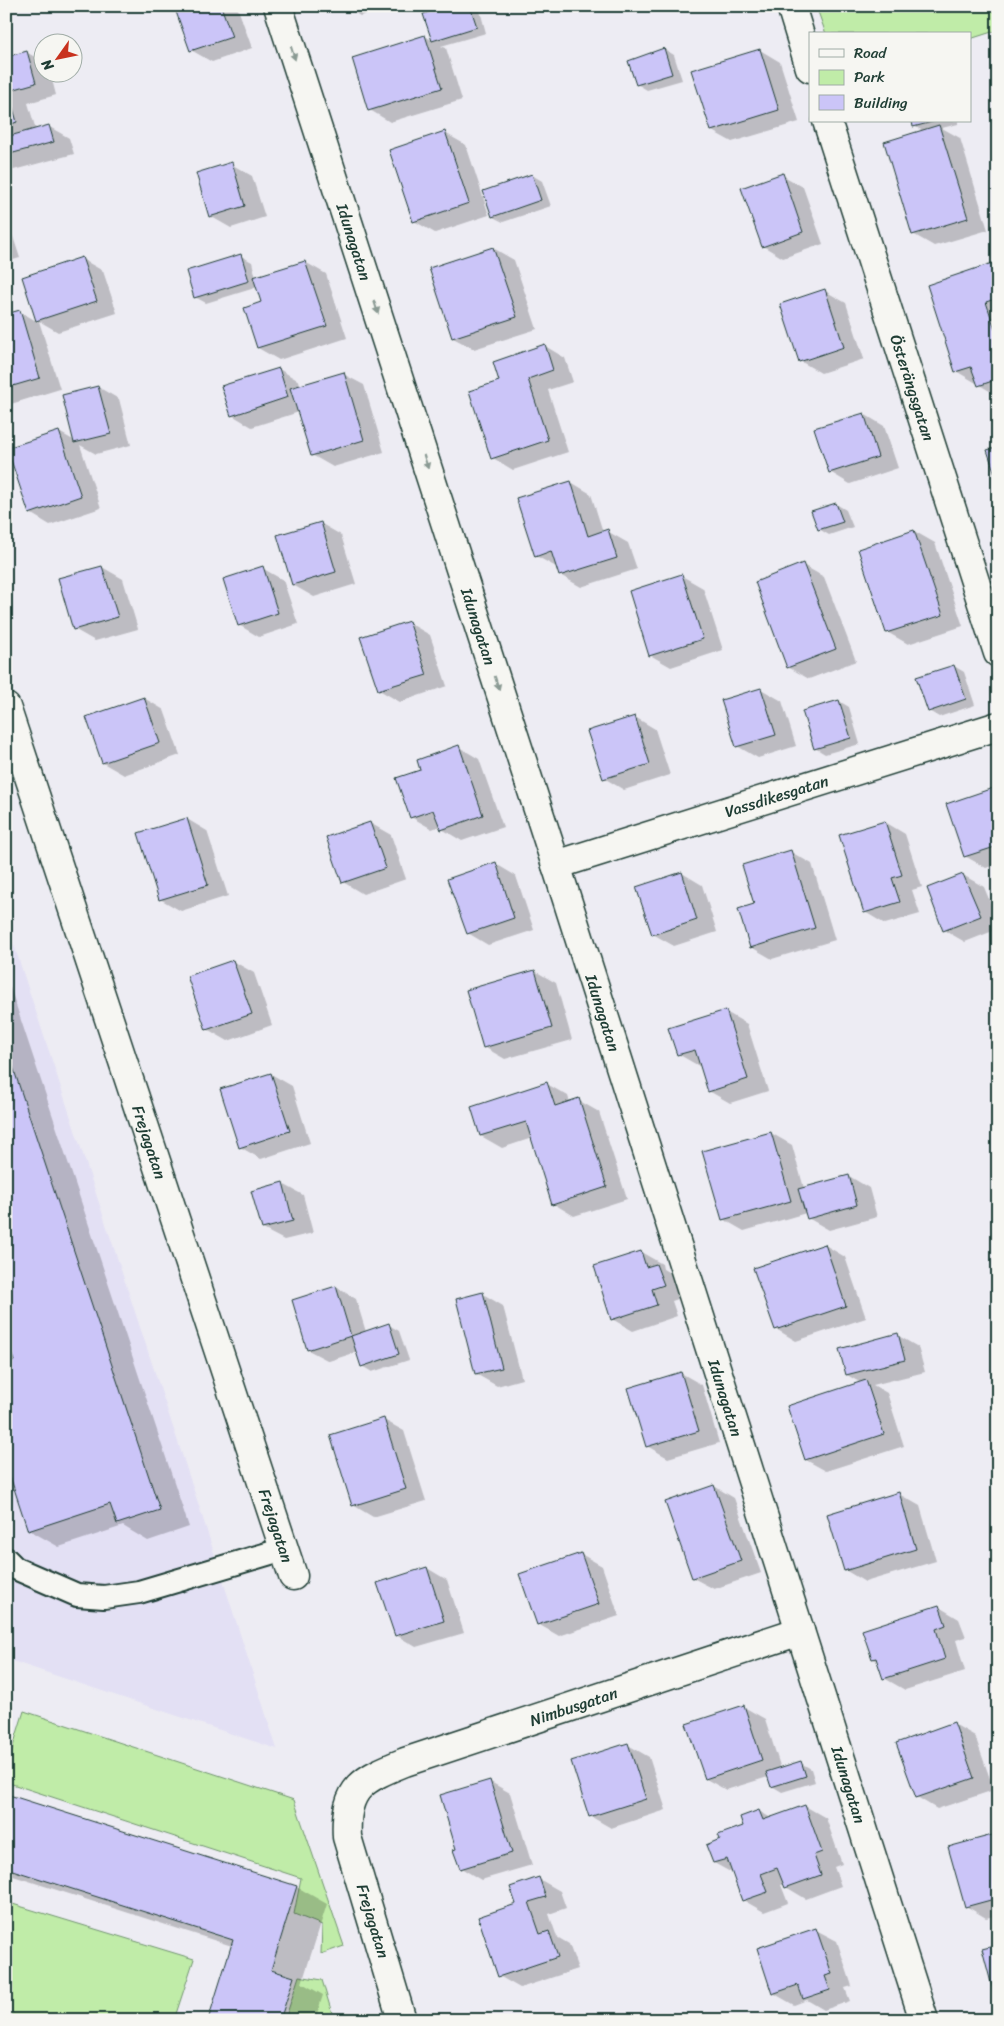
<svg xmlns="http://www.w3.org/2000/svg" width="1004" height="2026" font-family="Sriracha,sans-serif">
<style>
.built{fill:#e3e0f4}
.green{fill:#c0eca8;stroke:#70946e}
.shadow{fill:#0003}
.building{fill:#cbc5f8;stroke:#1f3d34}
.lines{fill:none;stroke-linecap:round;stroke-linejoin:round}
.lane-casing{stroke:#1f3d34;stroke-width:26}
.street-casing{stroke:#1f3d34;stroke-width:31}
.lane{stroke:#f6f6f2;stroke-width:22}
.street{stroke:#f6f6f2;stroke-width:28}
.oneway{fill:#8a9a93}
.labels{text-anchor:middle;dominant-baseline:central;stroke-width:4;stroke-linejoin:round;paint-order:stroke}
.street-label{font-size:16px;fill:#1f3d34;stroke:#f6f6f2}
</style>
<rect width="100%" height="100%" fill="#edecf3"/>
<filter id="ink" filterUnits="userSpaceOnUse"><feTurbulence type="fractalNoise" baseFrequency=".02" numOctaves="2"/><feDisplacementMap in="SourceGraphic" scale="10" xChannelSelector="R" yChannelSelector="G"/><feConvolveMatrix kernelMatrix="1 2 1 2 8 2 1 2 1" color-interpolation-filters="sRGB"/></filter>
<g filter="url(#ink)">
<!-- built -->
<path class="built" d="M 6,921 L 198,1503 L 277,1749 L 6,1659 Z"/>
<!-- green -->
<path class="green" d="M 816,6 L 998,6 L 998,30 L 970,39 L 970,34 L 826,34 Z
M 24,1711 L 294,1800 L 344,1946 L 321,1954 L 322,1925 L 294,1914 L 301,1878 L 6,1782 L 6,1769 Z
M 6,1902 L 194,1959 L 174,2020 L 6,2020 Z
M 299,1976 L 322,1980 L 334,2020 L 285,2020 Z"/>
<!-- shadow -->
<path class="shadow" d="M 175,6 L 237,6 L 252,48 L 212,62 L 191,50 Z
M 344,6 L 390,6 L 360,16 Z
M 451,6 L 479,7 L 486,33 L 441,46 L 446,48 L 462,100 L 390,122 L 370,110 L 425,36 L 433,41 L 425,14 Z
M 693,6 L 718,6 L 702,11 Z
M 664,49 L 674,55 L 682,80 L 647,90 L 637,84 Z
M 760,50 L 780,62 L 799,122 L 732,142 L 712,131 Z
M 26,52 L 42,61 L 42,72 L 50,72 L 56,95 L 28,103 L 36,130 L 48,126 L 69,138 L 74,154 L 6,172 L 6,58 Z
M 913,121 L 958,121 L 958,124 L 942,128 L 960,138 L 988,230 L 934,246 L 913,234 L 923,131 L 914,126 Z
M 445,133 L 466,145 L 489,215 L 435,233 L 414,221 Z
M 231,164 L 252,176 L 265,217 L 231,228 L 210,216 Z
M 532,175 L 542,181 L 551,206 L 503,222 L 493,217 Z
M 782,175 L 803,187 L 823,244 L 783,258 L 763,246 Z
M 6,215 L 20,258 L 6,262 Z
M 493,248 L 514,260 L 537,329 L 474,349 L 453,338 Z
M 241,256 L 252,262 L 256,278 L 305,262 L 326,274 L 347,338 L 279,360 L 258,348 L 263,303 L 258,287 L 206,303 L 195,297 Z
M 82,259 L 103,271 L 117,313 L 58,332 L 39,321 L 60,389 L 11,404 L 6,401 L 6,315 L 19,311 L 38,322 L 24,278 Z
M 998,263 L 998,396 L 956,371 Z
M 825,291 L 846,303 L 864,359 L 821,373 L 800,361 Z
M 545,346 L 565,358 L 573,382 L 548,390 L 568,452 L 513,470 L 493,458 L 501,382 Z
M 279,369 L 299,381 L 301,386 L 343,374 L 364,385 L 384,452 L 333,467 L 312,455 L 299,412 L 252,427 L 232,415 Z
M 98,387 L 119,399 L 131,445 L 96,454 L 80,445 L 101,508 L 50,525 L 30,513 L 59,432 L 75,441 Z
M 864,414 L 884,426 L 898,468 L 850,484 L 830,472 Z
M 571,482 L 591,494 L 603,532 L 607,531 L 628,543 L 637,569 L 581,587 L 560,575 L 558,568 L 536,556 Z
M 836,504 L 846,510 L 853,527 L 829,535 L 819,529 Z
M 320,523 L 341,535 L 356,584 L 314,597 L 293,585 L 279,536 Z
M 914,531 L 935,543 L 963,626 L 908,644 L 887,632 Z
M 803,565 L 824,577 L 856,661 L 809,679 L 788,667 Z
M 102,567 L 123,579 L 138,629 L 95,641 L 74,629 L 60,579 Z
M 262,568 L 283,580 L 298,624 L 259,637 L 239,625 Z
M 682,576 L 703,588 L 723,650 L 671,667 L 650,655 Z
M 409,623 L 430,635 L 447,686 L 400,702 L 379,690 Z
M 954,666 L 964,672 L 975,705 L 939,717 L 929,711 Z
M 761,689 L 782,701 L 796,746 L 758,758 L 737,746 Z
M 144,698 L 164,710 L 180,755 L 124,775 L 103,763 L 88,718 Z
M 839,701 L 849,707 L 860,744 L 825,754 L 815,748 Z
M 635,717 L 655,729 L 670,775 L 624,790 L 604,778 Z
M 459,747 L 479,759 L 503,827 L 462,841 L 442,829 L 440,826 L 432,829 L 411,817 L 422,771 Z
M 996,789 L 998,790 L 998,864 L 986,868 L 965,856 Z
M 187,819 L 207,831 L 228,896 L 181,911 L 160,899 Z
M 885,822 L 905,834 L 922,887 L 912,890 L 920,914 L 885,924 L 865,912 Z
M 370,823 L 391,835 L 406,879 L 363,894 L 343,882 Z
M 791,852 L 812,864 L 835,940 L 772,959 L 751,947 L 755,905 Z
M 496,864 L 516,876 L 534,930 L 488,945 L 468,933 Z
M 682,873 L 702,885 L 717,932 L 674,946 L 653,934 Z
M 963,875 L 984,887 L 998,921 L 998,929 L 965,942 L 944,930 Z
M 6,937 L 10,948 L 6,949 Z
M 233,961 L 254,973 L 272,1025 L 228,1041 L 207,1029 Z
M 535,971 L 556,983 L 572,1040 L 505,1059 L 484,1047 Z
M 6,975 L 189,1527 L 148,1541 L 123,1526 L 59,1547 L 29,1530 L 16,1362 L 6,1333 Z
M 726,1012 L 747,1024 L 768,1091 L 730,1103 L 709,1091 L 701,1066 L 699,1066 L 678,1054 Z
M 271,1074 L 292,1086 L 310,1143 L 261,1159 L 240,1147 Z
M 547,1084 L 568,1096 L 570,1103 L 578,1100 L 599,1112 L 627,1199 L 574,1216 L 554,1204 L 532,1138 L 502,1148 L 481,1136 Z
M 771,1133 L 792,1145 L 804,1188 L 849,1176 L 869,1188 L 877,1217 L 829,1230 L 808,1218 L 806,1213 L 744,1231 L 723,1219 Z
M 283,1184 L 303,1195 L 313,1233 L 284,1240 L 263,1229 Z
M 825,1245 L 845,1257 L 866,1318 L 796,1341 L 776,1329 Z
M 641,1252 L 662,1264 L 663,1269 L 677,1277 L 684,1297 L 672,1301 L 677,1316 L 633,1331 L 612,1319 Z
M 336,1287 L 356,1299 L 366,1332 L 389,1325 L 399,1331 L 409,1360 L 372,1372 L 362,1366 L 357,1352 L 329,1361 L 308,1350 Z
M 483,1294 L 503,1306 L 522,1379 L 497,1386 L 476,1374 Z
M 897,1335 L 918,1347 L 925,1372 L 873,1385 L 887,1393 L 904,1446 L 826,1471 L 806,1460 L 861,1383 L 847,1375 Z
M 681,1373 L 702,1385 L 719,1443 L 668,1458 L 647,1446 Z
M 384,1420 L 404,1431 L 426,1501 L 373,1517 L 353,1505 Z
M 714,1486 L 734,1498 L 761,1573 L 714,1589 L 693,1578 Z
M 899,1494 L 920,1506 L 936,1561 L 865,1582 L 845,1570 Z
M 581,1554 L 602,1566 L 619,1616 L 559,1636 L 538,1624 Z
M 427,1568 L 447,1580 L 464,1633 L 416,1647 L 396,1635 Z
M 939,1607 L 959,1619 L 966,1637 L 956,1640 L 965,1671 L 905,1690 L 884,1678 L 879,1662 L 873,1659 Z
M 744,1707 L 765,1719 L 781,1769 L 801,1763 L 811,1769 L 815,1782 L 782,1792 L 772,1786 L 768,1777 L 726,1790 L 706,1779 Z
M 954,1724 L 975,1736 L 994,1790 L 937,1809 L 917,1797 Z
M 628,1745 L 649,1757 L 666,1810 L 611,1828 L 590,1816 Z
M 489,1781 L 510,1793 L 532,1865 L 481,1880 L 461,1868 L 458,1850 Z
M 6,1795 L 297,1887 L 327,1904 L 302,1983 L 323,1995 L 315,2020 L 209,2020 L 232,1946 L 10,1875 L 6,1886 Z
M 805,1806 L 826,1818 L 842,1864 L 834,1867 L 841,1886 L 806,1899 L 786,1887 L 785,1884 L 781,1885 L 788,1903 L 764,1912 L 743,1900 L 734,1874 L 714,1863 L 759,1811 L 771,1818 Z
M 996,1835 L 998,1836 L 998,1915 L 986,1918 L 966,1906 L 949,1848 Z
M 539,1879 L 560,1891 L 566,1908 L 549,1914 L 557,1937 L 569,1944 L 578,1969 L 520,1988 L 499,1976 L 517,1905 Z
M 816,1930 L 837,1941 L 852,1986 L 845,1988 L 850,2001 L 824,2010 L 807,2000 L 794,2005 L 773,1993 Z
M 567,2017 L 571,2020 L 559,2020 Z"/>
<!-- building -->
<path class="building" d="M 174,6 L 221,6 L 232,37 L 190,51 Z
M 447,6 L 470,6 L 477,27 L 432,41 L 423,14 Z
M 425,35 L 442,88 L 368,111 L 352,58 Z
M 664,48 L 672,74 L 636,85 L 628,61 Z
M 760,49 L 779,110 L 711,131 L 691,70 Z
M 27,51 L 36,83 L 8,91 L 17,122 L 6,126 L 6,57 Z
M 912,121 L 936,121 L 913,127 Z
M 49,125 L 54,142 L 6,155 L 6,137 Z
M 939,125 L 968,218 L 912,235 L 884,142 Z
M 445,131 L 469,203 L 413,222 L 389,150 Z
M 232,162 L 245,206 L 209,217 L 196,173 Z
M 783,173 L 803,232 L 762,247 L 741,188 Z
M 532,174 L 541,200 L 492,217 L 483,191 Z
M 493,247 L 517,317 L 452,338 L 429,268 Z
M 241,254 L 249,281 L 194,298 L 186,271 Z
M 82,257 L 97,301 L 36,321 L 22,277 Z
M 305,261 L 327,326 L 257,348 L 244,308 L 261,302 L 253,277 Z
M 998,261 L 998,298 L 986,302 L 998,338 L 998,379 L 978,386 L 971,367 L 955,372 L 927,285 Z
M 825,289 L 844,347 L 799,362 L 780,304 Z
M 20,310 L 40,378 L 6,388 L 6,314 Z
M 545,344 L 553,370 L 528,379 L 548,440 L 491,459 L 469,391 L 499,381 L 493,362 Z
M 279,368 L 288,397 L 231,416 L 221,386 Z
M 344,372 L 364,440 L 311,456 L 290,388 Z
M 98,386 L 111,434 L 74,443 L 62,395 Z
M 864,413 L 878,457 L 829,473 L 814,428 Z
M 59,431 L 81,496 L 29,514 L 7,448 Z
M 998,447 L 998,483 L 987,450 Z
M 571,481 L 588,536 L 608,529 L 617,558 L 559,576 L 551,551 L 535,557 L 516,498 Z
M 836,503 L 843,522 L 818,530 L 811,511 Z
M 321,522 L 336,572 L 292,585 L 277,535 Z
M 914,530 L 943,615 L 886,633 L 858,549 Z
M 803,563 L 836,649 L 787,668 L 755,582 Z
M 102,566 L 118,617 L 73,630 L 58,578 Z
M 263,566 L 278,613 L 238,626 L 223,579 Z
M 682,574 L 703,639 L 649,656 L 629,591 Z
M 409,621 L 427,675 L 378,690 L 360,637 Z
M 954,665 L 966,699 L 928,712 L 916,677 Z
M 761,688 L 776,735 L 736,747 L 721,700 Z
M 144,697 L 160,743 L 102,763 L 86,717 Z
M 839,700 L 851,738 L 814,749 L 802,711 Z
M 635,716 L 650,764 L 603,779 L 587,731 Z
M 459,745 L 483,815 L 441,830 L 433,810 L 410,818 L 396,778 L 420,770 L 417,760 Z
M 996,787 L 998,793 L 998,846 L 964,857 L 946,804 Z
M 187,818 L 208,885 L 159,900 L 138,833 Z
M 885,821 L 902,875 L 892,878 L 900,902 L 864,913 L 839,835 Z
M 370,822 L 386,868 L 342,883 L 326,837 Z
M 791,850 L 815,928 L 750,948 L 738,909 L 754,904 L 742,865 Z
M 496,862 L 514,918 L 467,934 L 447,879 Z
M 682,872 L 697,920 L 652,935 L 636,887 Z
M 963,874 L 981,916 L 943,931 L 927,888 Z
M 233,960 L 252,1014 L 206,1030 L 187,976 Z
M 535,970 L 552,1028 L 483,1048 L 466,990 Z
M 726,1010 L 748,1079 L 708,1092 L 695,1050 L 677,1055 L 668,1028 Z
M 6,1046 L 160,1510 L 117,1524 L 110,1504 L 28,1531 L 6,1464 L 6,1364 L 14,1361 L 6,1337 Z
M 271,1073 L 290,1131 L 239,1148 L 220,1089 Z
M 547,1082 L 555,1106 L 579,1098 L 607,1187 L 552,1205 L 526,1122 L 480,1136 L 471,1107 Z
M 771,1132 L 791,1201 L 722,1220 L 702,1151 Z
M 849,1175 L 857,1205 L 807,1219 L 798,1189 Z
M 283,1182 L 293,1221 L 262,1229 L 251,1191 Z
M 825,1244 L 846,1306 L 775,1330 L 753,1268 Z
M 641,1251 L 646,1267 L 656,1264 L 664,1285 L 652,1289 L 657,1305 L 611,1320 L 594,1266 Z
M 336,1286 L 351,1336 L 307,1350 L 292,1300 Z
M 483,1292 L 502,1368 L 475,1374 L 456,1299 Z
M 389,1323 L 399,1354 L 361,1367 L 351,1336 Z
M 898,1333 L 905,1360 L 846,1375 L 839,1349 Z
M 681,1372 L 699,1431 L 646,1447 L 628,1388 Z
M 866,1380 L 884,1434 L 805,1460 L 787,1406 Z
M 384,1418 L 406,1489 L 352,1506 L 330,1435 Z
M 714,1485 L 741,1561 L 692,1578 L 665,1502 Z
M 899,1492 L 916,1549 L 844,1571 L 827,1514 Z
M 581,1553 L 599,1604 L 537,1625 L 519,1574 Z
M 427,1567 L 444,1621 L 395,1636 L 377,1583 Z
M 939,1605 L 946,1625 L 936,1629 L 945,1659 L 883,1679 L 876,1658 L 872,1659 L 862,1630 Z
M 744,1705 L 762,1760 L 705,1779 L 686,1724 Z
M 954,1722 L 974,1778 L 916,1798 L 896,1743 Z
M 628,1743 L 646,1799 L 589,1817 L 571,1761 Z
M 801,1761 L 806,1776 L 771,1787 L 766,1772 Z
M 490,1780 L 512,1853 L 460,1869 L 453,1850 L 456,1849 L 440,1795 Z
M 6,1794 L 297,1886 L 271,1970 L 294,1977 L 280,2020 L 208,2020 L 233,1940 L 6,1868 Z
M 805,1805 L 822,1852 L 814,1855 L 821,1875 L 785,1888 L 777,1868 L 761,1874 L 768,1892 L 742,1901 L 727,1859 L 713,1863 L 706,1845 L 720,1839 L 718,1835 L 743,1826 L 740,1817 L 759,1810 L 763,1820 Z
M 996,1834 L 998,1898 L 965,1907 L 948,1847 Z
M 539,1877 L 546,1897 L 529,1902 L 540,1934 L 549,1931 L 558,1957 L 498,1977 L 478,1917 L 516,1904 L 510,1887 Z
M 816,1928 L 832,1974 L 825,1976 L 830,1990 L 803,1999 L 798,1985 L 772,1994 L 757,1948 Z
M 998,1945 L 998,2009 L 982,1949 Z"/>
<g class="lines">
<defs>
<path id="lane" d="M 6,1559 L 15,1568 L 77,1595 L 104,1597 L 139,1592 L 284,1549"/>
<g id="street">
<path id="s1" d="M 278,6 L 556,865 L 924,2020"/>
<path d="M 791,6 L 810,68"/>
<path id="s2" d="M 827,121 L 998,653"/>
<path id="s3" d="M 6,707 L 293,1576"/>
<path id="s4" d="M 556,865 L 998,726"/>
<path id="s5" d="M 402,2020 L 347,1837 C 344,1787 363,1779 405,1762 L 800,1631"/>
</g>
</defs>
<!-- lane casing -->
<use href="#lane" class="lane-casing"/>
<!-- street casing -->
<use href="#street" class="street-casing"/>
<!-- lane -->
<use href="#lane" class="lane"/>
<!-- street -->
<use href="#street" class="street"/>
</g>
<!-- one-way arrows -->
<defs><path id="oneway-solid" d="M-6-.8H1V-3.2L6.5 0L1 3.2V.8H-6Z" transform="scale(1.25)"/></defs>
<g class="oneway">
<use href="#oneway-solid" transform="translate(293 53) rotate(72)"/>
<use href="#oneway-solid" transform="translate(376 307) rotate(72)"/>
<use href="#oneway-solid" transform="translate(426 462) rotate(72)"/>
<use href="#oneway-solid" transform="translate(497 683) rotate(72)"/>
</g>
</g>
<g class="labels">
<!-- street labels -->
<g class="street-label">
<text stroke="none"><textPath href="#s1" startOffset="248">Idunagatan</textPath></text>
<text stroke="none"><textPath href="#s2" startOffset="280">Österängsgatan</textPath></text>
<text stroke="none"><textPath href="#s1" startOffset="652">Idunagatan</textPath></text>
<text stroke="none"><textPath href="#s4" startOffset="231">Vassdikesgatan</textPath></text>
<text stroke="none"><textPath href="#s1" startOffset="1058">Idunagatan</textPath></text>
<text stroke="none"><textPath href="#s3" startOffset="458">Frejagatan</textPath></text>
<text stroke="none"><textPath href="#s1" startOffset="1462">Idunagatan</textPath></text>
<text stroke="none"><textPath href="#s3" startOffset="862">Frejagatan</textPath></text>
<text stroke="none"><textPath href="#s5" startOffset="474">Nimbusgatan</textPath></text>
<text stroke="none"><textPath href="#s1" startOffset="1868">Idunagatan</textPath></text>
<text transform="translate(373 1921) rotate(73)">Frejagatan</text>
</g>
</g>
<!-- margin -->
<rect width="1004" height="2026" fill="none" stroke="#f6f6f2" stroke-width="25"/>
<rect x="12" y="12" width="979" height="2001" fill="none" stroke="#1f3d34" stroke-width="2" filter="url(#ink)"/>
<!-- legend -->
<rect x="809" y="32" width="162" height="90" fill="#f6f6f2" stroke="#a0aca6"/>
<rect x="819" y="49" width="25" height="8" fill="#f6f6f2" stroke="#a0aca6"/>
<text x="854" y="58" font-size="15" fill="#1f3d34">Road</text>
<rect x="819" y="70" width="25" height="15" fill="#c0eca8" stroke="#a0aca6"/>
<text x="854" y="82" font-size="15" fill="#1f3d34">Park</text>
<rect x="819" y="95" width="25" height="15" fill="#cbc5f8" stroke="#a0aca6"/>
<text x="854" y="108" font-size="15" fill="#1f3d34">Building</text>
<!-- north arrow -->
<g transform="translate(58 58) rotate(237)"><circle r="24" fill="#f6f6f2" stroke="#a0aca6"/>
<path d="M0-4L9 19L0 12L-9 19Z" fill="#c8321e"/>
<text y="-8" font-size="14" font-weight="bold" text-anchor="middle" fill="#1f3d34">N</text>
</g>
</svg>
